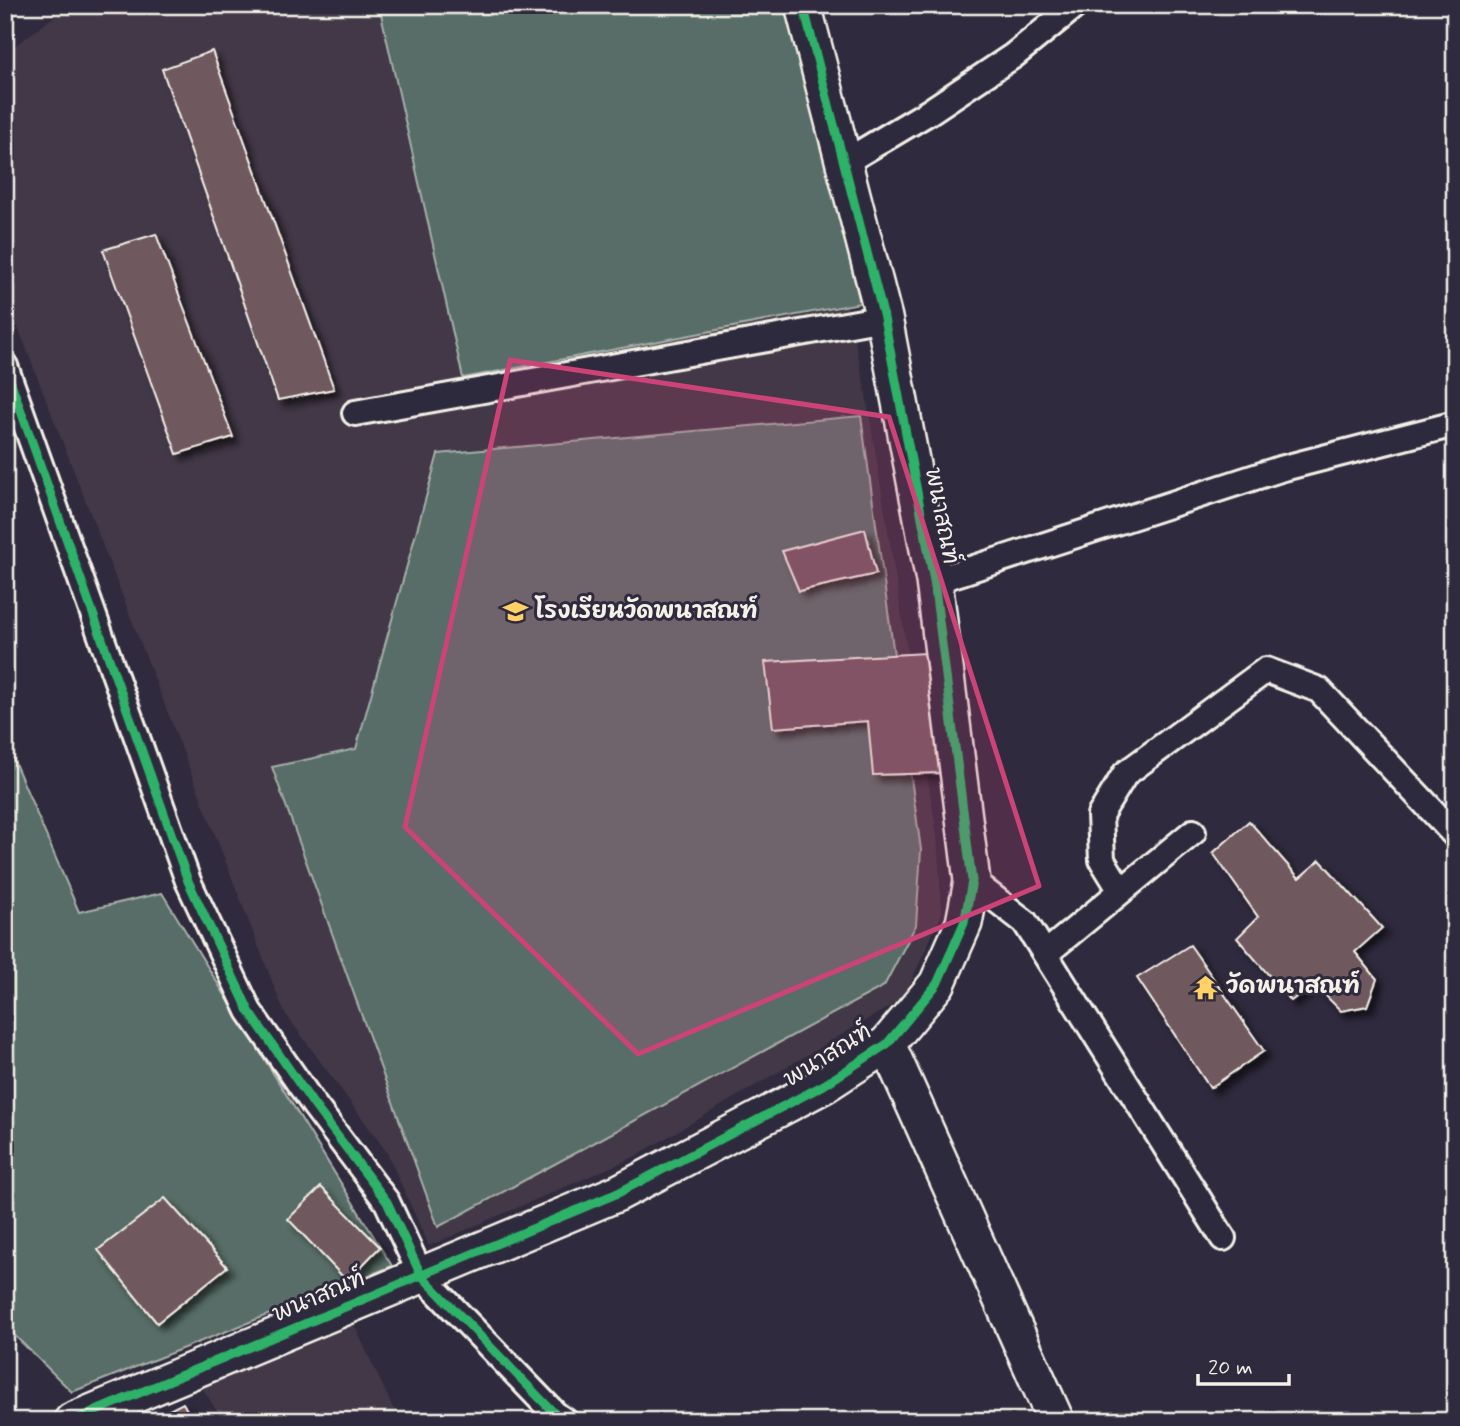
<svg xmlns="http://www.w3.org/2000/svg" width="1460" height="1426" font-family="Mynerve,'Playpen Sans Thai',sans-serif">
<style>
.built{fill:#423847}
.green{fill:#586d67;stroke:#a6afa8;stroke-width:2}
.building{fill:#6f585f;stroke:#f4f1e8;stroke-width:2;filter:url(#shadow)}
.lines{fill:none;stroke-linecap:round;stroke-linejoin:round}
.street-casing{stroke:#f4f1e8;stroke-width:30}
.secondary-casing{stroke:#f4f1e8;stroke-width:40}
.street{stroke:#2f2a3d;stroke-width:24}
.secondary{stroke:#2f2a3d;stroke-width:35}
.cycleway-casing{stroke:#2f2a3d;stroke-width:13}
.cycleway{stroke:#2db169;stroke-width:9}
.marked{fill:#cc4377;fill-opacity:0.2;stroke:#cc4377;stroke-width:5;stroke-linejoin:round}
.labels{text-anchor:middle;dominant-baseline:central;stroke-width:6;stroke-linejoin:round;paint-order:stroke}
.street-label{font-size:23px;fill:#f4f1e8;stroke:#2f2a3d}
.poi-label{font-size:23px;font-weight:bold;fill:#f4f1e8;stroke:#2f2a3d;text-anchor:start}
</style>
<defs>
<filter id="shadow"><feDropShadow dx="6" dy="6" stdDeviation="3.5" flood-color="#0009"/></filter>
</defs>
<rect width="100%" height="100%" fill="#2f2a3d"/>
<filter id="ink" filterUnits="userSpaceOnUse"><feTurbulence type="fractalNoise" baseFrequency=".0143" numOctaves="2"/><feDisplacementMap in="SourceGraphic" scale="14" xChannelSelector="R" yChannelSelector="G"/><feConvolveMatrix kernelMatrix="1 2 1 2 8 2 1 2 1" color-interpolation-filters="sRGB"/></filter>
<g filter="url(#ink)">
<!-- built -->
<path class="built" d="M 70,5 L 783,5 L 865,388 L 937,836 L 942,913 L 904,998 L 634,1157 L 429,1246 L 386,1151 L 284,1012 L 5,294 L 5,53 Z
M 351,1318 L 399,1421 L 223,1421 L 200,1384 Z"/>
<!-- green -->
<path class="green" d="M 379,5 L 787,5 L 860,303 L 463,378 Z
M 861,416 L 921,850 L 916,925 L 884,986 L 438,1227 L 272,767 L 356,749 L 438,454 Z
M 5,740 L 79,912 L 162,893 L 392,1266 L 72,1392 L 5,1326 Z"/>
<!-- building -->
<path class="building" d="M 212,51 L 334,389 L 278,400 L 162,69 Z
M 156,234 L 233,437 L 177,454 L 103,250 Z
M 865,529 L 876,574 L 799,591 L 782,551 Z
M 926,653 L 941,773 L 873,775 L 868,721 L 773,728 L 765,662 Z
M 1249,821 L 1299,878 L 1320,860 L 1382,928 L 1355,952 L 1377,979 L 1367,1006 L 1341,1011 L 1314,984 L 1291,1001 L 1237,938 L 1258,917 L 1213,853 Z
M 1190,945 L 1264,1051 L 1210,1088 L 1137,978 Z
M 321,1187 L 380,1247 L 347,1281 L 288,1219 Z
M 165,1198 L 227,1267 L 157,1323 L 98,1250 Z
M 183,1403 L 193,1421 L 148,1421 Z"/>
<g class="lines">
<defs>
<path id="street" d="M 845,162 L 929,112 L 1013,56 L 1076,5
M 5,366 L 188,881 L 249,1011 L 314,1105 L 387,1202 L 421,1275 L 556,1415 L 565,1421
M 355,413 L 884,318
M 934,581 L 1280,469 L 1455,424
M 972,881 L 1025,922 L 1223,1238
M 1121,891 L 1102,860 L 1100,815 L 1125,774 L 1266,670 L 1319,690 L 1455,835
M 1045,954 L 1193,832"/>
<path id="secondary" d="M 887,1044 L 1056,1421
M 72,1421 L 618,1193 L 824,1085 L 887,1044 L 937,984 L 964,923 L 972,881 L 934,581 L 884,318 L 803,5"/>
</defs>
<!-- street casing -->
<use href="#street" class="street-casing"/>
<!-- secondary casing -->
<use href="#secondary" class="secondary-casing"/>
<!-- street -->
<use href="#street" class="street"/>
<!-- secondary -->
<use href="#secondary" class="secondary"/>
<defs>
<path id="cycleway" d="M 5,366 L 188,881 L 249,1011 L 314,1105 L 387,1202 L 421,1275 L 556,1415 L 565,1421
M 72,1421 L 618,1193 L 824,1085 L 887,1044 L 937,984 L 964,923 L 972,881 L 934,581 L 884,318 L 803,5"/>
</defs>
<!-- cycleway casing -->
<use href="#cycleway" class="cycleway-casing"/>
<!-- cycleway -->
<use href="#cycleway" class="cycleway"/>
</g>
</g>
<!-- marked area -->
<path class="marked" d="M 510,360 L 889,417 L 1039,886 L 638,1054 L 405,827 Z"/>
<!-- icons -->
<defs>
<symbol id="school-bare" viewBox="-9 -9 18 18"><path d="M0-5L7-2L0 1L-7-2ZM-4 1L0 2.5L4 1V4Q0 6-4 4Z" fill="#ffd166" stroke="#2f2a3d" stroke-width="2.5" paint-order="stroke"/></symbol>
<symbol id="temple-bare" viewBox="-9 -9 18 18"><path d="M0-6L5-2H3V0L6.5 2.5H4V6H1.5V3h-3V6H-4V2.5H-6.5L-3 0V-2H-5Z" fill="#ffd166" stroke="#2f2a3d" stroke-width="2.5" paint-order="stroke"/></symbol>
</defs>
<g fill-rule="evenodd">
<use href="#school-bare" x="498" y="594" width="35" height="35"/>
<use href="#temple-bare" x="1188" y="970" width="35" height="35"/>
</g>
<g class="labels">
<!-- street labels -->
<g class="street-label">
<text transform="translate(941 516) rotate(79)">พนาสณฑ์</text>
<text transform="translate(828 1056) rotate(-32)">พนาสณฑ์</text>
<text transform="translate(319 1297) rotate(-23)">พนาสณฑ์</text>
</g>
<!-- poi labels -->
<g class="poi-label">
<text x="535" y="612">โรงเรียนวัดพนาสณฑ์</text>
<text x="1226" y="987">วัดพนาสณฑ์</text>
</g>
</g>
<!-- margin -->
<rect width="1460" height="1426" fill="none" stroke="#2f2a3d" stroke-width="28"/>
<rect x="14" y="14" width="1432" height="1398" fill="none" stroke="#f4f1e8" stroke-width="2.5" filter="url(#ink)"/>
<!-- scale -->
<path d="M1198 1374v10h91v-10" fill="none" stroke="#f4f1e8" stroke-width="3.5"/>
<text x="1208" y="1374" font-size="21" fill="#f4f1e8" stroke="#2f2a3d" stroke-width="5" paint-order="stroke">20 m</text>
</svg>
